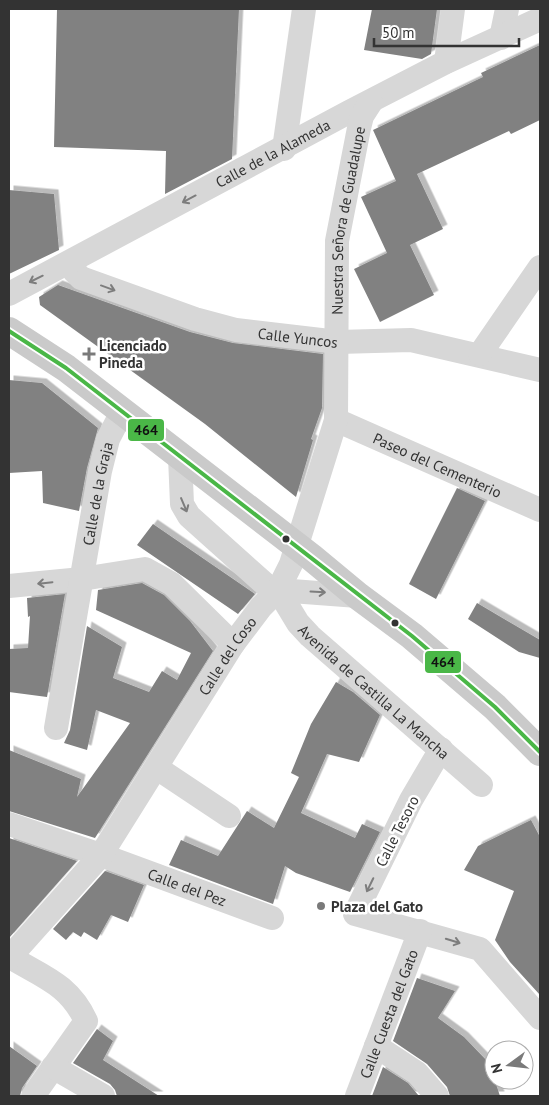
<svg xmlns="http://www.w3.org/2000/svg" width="549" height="1105" font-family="'PT Sans',sans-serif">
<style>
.building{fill:#818181;filter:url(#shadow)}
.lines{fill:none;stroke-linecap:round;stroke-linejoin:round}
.minor{stroke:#d7d7d7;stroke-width:24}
.major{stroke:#cacaca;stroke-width:28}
.bus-1-casing{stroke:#fff;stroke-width:8}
.bus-1{stroke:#4ab747;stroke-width:4}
.oneway{stroke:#7d7d7d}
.poi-dot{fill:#7a7a7a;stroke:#fff;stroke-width:2}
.bus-dot{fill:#333;stroke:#fff;stroke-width:2}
.labels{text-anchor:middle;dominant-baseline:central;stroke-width:5;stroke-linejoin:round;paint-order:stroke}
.street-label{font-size:15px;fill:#333;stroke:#fff}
.poi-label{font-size:15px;font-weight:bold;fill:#333;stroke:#fff;text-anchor:start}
.line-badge{stroke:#fff;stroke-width:2}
.pale-badge-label{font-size:14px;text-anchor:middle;font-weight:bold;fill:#111}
</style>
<defs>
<filter id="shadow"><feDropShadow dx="4.5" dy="-4.5" stdDeviation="0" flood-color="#0004"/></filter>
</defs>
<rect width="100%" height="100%" fill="#fff"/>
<!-- building -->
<path class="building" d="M 57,9 L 239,9 L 232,159 L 165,194 L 166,151 L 54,147 Z
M 372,9 L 437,9 L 431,54 L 422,59 L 364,50 Z
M 540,45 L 540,120 L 511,134 L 509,131 L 417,174 L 443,229 L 410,245 L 434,295 L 380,322 L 354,269 L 387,253 L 361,197 L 396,181 L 373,130 L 483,77 L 481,73 Z
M 9,190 L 54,194 L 59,250 L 9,274 Z
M 58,285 L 190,332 L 233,343 L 323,354 L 322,408 L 311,439 L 313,440 L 296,497 L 205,424 L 40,305 L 39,297 Z
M 9,380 L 42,383 L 98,428 L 87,468 L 79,511 L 43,503 L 42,471 L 9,473 Z
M 457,488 L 485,501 L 436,599 L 409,584 Z
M 153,524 L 255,594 L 238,614 L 137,545 Z
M 142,583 L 164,595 L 190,621 L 213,651 L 95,838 L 9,811 L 9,750 L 81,779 L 77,797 L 130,723 L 96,710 L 87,750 L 64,743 L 70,730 L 87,626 L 122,647 L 113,678 L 149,692 L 162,671 L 177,680 L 191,653 L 96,610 L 98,590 Z
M 65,594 L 47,697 L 9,692 L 9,649 L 28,648 L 30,616 L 28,617 L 27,598 Z
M 477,603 L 540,640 L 540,658 L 519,652 L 468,619 Z
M 336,682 L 353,692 L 380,715 L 359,762 L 327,754 L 301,813 L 355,838 L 362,824 L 380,832 L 350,892 L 296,873 L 285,866 L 273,904 L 169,865 L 181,840 L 218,856 L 247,811 L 274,828 L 299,777 L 291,773 L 311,724 Z
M 531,820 L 540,837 L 540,995 L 510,962 L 495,940 L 514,891 L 464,870 L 478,846 Z
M 9,838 L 77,861 L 9,938 Z
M 105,871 L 144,885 L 128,922 L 111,915 L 97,940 L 84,932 L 81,937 L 73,932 L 66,940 L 53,929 Z
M 417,978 L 455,991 L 438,1018 L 464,1037 L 489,1063 L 500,1096 L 450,1096 L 447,1087 L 427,1064 L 393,1041 Z
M 97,1029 L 113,1041 L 103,1060 L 159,1096 L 117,1096 L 115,1090 L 110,1084 L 73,1063 Z
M 9,1046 L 37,1066 L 22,1088 L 20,1096 L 9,1096 Z
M 383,1067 L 408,1083 L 419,1096 L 372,1096 Z"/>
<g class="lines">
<!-- minor -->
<g class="minor">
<path d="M 501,38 L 507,9"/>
<path d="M 446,62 L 453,9"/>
<path d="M 284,149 L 304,9"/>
<path id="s1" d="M 72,262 L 74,271 L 81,278 L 195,319 L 236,330 L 338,342 L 411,340 L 540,370"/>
<path id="s2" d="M 9,294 L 349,112 L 446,62 L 540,19"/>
<path d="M 480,354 L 540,267"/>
<path id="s3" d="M 336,420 L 540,510"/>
<path d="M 180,457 L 182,504 L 189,516 L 266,585 L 278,590 L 358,596"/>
<path d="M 9,586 L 82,579 L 145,569 L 172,584 L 233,644"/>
<path id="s4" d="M 278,590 L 298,623 L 310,636 L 481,785"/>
<path id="s5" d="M 56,728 L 100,471 L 108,439 L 122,412"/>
<path d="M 441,749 L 411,800 L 355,914 L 480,949 L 540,1018"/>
<path d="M 157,768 L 229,816"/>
<path id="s6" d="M 9,824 L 101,855 L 272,918"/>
<path d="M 10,957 C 43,977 69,984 86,1021 L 33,1096"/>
<path id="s7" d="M 9,958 L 101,855 L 233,644 L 261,607 L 278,590 L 291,564 L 336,420 L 337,241 L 359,128 L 362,116 L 371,102"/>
<path d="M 376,1046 L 417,1073 L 437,1096"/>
<path d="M 53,1067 L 103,1096"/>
<path id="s8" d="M 357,1096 L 420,931"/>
</g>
<!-- major -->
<path class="major" d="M 9,331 L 66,368 L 311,557 L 358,596 L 412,636 L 495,707 L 540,752"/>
<defs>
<path id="bus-1" d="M 9,331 L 66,368 L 412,636 L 495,707 L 540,752"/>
</defs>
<!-- bus-1 casing -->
<use href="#bus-1" class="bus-1-casing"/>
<!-- bus-1 -->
<use href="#bus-1" class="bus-1"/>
</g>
<!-- one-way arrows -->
<defs><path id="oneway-shaft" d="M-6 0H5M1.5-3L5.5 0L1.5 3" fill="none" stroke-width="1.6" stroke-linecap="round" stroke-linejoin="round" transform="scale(1.25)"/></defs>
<g class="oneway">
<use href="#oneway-shaft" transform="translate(189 199) rotate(152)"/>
<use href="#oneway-shaft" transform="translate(36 279) rotate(154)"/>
<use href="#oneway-shaft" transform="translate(108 288) rotate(20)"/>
<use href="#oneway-shaft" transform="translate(184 505) rotate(67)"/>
<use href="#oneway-shaft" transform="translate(45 583) rotate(174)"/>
<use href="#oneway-shaft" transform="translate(318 592) rotate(3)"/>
<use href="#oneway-shaft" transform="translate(370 885) rotate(116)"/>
<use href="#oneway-shaft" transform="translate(453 941) rotate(17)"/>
</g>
<!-- markers -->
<g class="poi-dot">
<path d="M86.5 346.5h5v5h5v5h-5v5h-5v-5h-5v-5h5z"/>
<circle cx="321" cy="906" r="5"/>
</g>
<g class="bus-dot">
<circle cx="286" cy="539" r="4.5"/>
<circle cx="395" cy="623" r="4.5"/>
</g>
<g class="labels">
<!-- street labels -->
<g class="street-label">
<text stroke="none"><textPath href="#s2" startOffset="299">Calle de la Alameda</textPath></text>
<text stroke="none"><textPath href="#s7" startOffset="838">Nuestra Señora de Guadalupe</textPath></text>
<text stroke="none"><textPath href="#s1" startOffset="245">Calle Yuncos</textPath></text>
<text stroke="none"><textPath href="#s3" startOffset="111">Paseo del Cementerio</textPath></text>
<text stroke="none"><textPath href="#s5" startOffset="238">Calle de la Graja</textPath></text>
<text stroke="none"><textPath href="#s7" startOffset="374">Calle del Coso</textPath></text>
<text stroke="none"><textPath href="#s4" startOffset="141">Avenida de Castilla La Mancha</textPath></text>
<text transform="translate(397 831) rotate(-63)">Calle Tesoro</text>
<text stroke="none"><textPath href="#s6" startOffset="189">Calle del Pez</textPath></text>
<text stroke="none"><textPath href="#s8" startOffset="88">Calle Cuesta del Gato</textPath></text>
</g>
<!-- poi labels -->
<g class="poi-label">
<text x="99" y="345">Licenciado<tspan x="99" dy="17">Pineda</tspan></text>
<text x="331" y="906">Plaza del Gato</text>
</g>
</g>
<g class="line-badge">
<rect x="127" y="418" width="38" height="24" rx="5" fill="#4ab747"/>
<rect x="424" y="650" width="38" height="24" rx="5" fill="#4ab747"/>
</g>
<g class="pale-badge-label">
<text x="146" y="435">464</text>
<text x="443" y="667">464</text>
</g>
<!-- border -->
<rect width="549" height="1105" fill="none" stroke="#333333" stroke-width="20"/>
<!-- north arrow -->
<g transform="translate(509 1065) rotate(255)"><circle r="24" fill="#ffffff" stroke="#adadad"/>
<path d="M0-4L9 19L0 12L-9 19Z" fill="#7a7a7a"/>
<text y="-8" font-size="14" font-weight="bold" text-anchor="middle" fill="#333333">N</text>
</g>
<!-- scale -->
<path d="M374 38v8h145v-8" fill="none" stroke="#333333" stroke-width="2.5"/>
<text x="382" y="38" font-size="15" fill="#333333" stroke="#ffffff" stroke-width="4" paint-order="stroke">50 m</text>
</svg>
